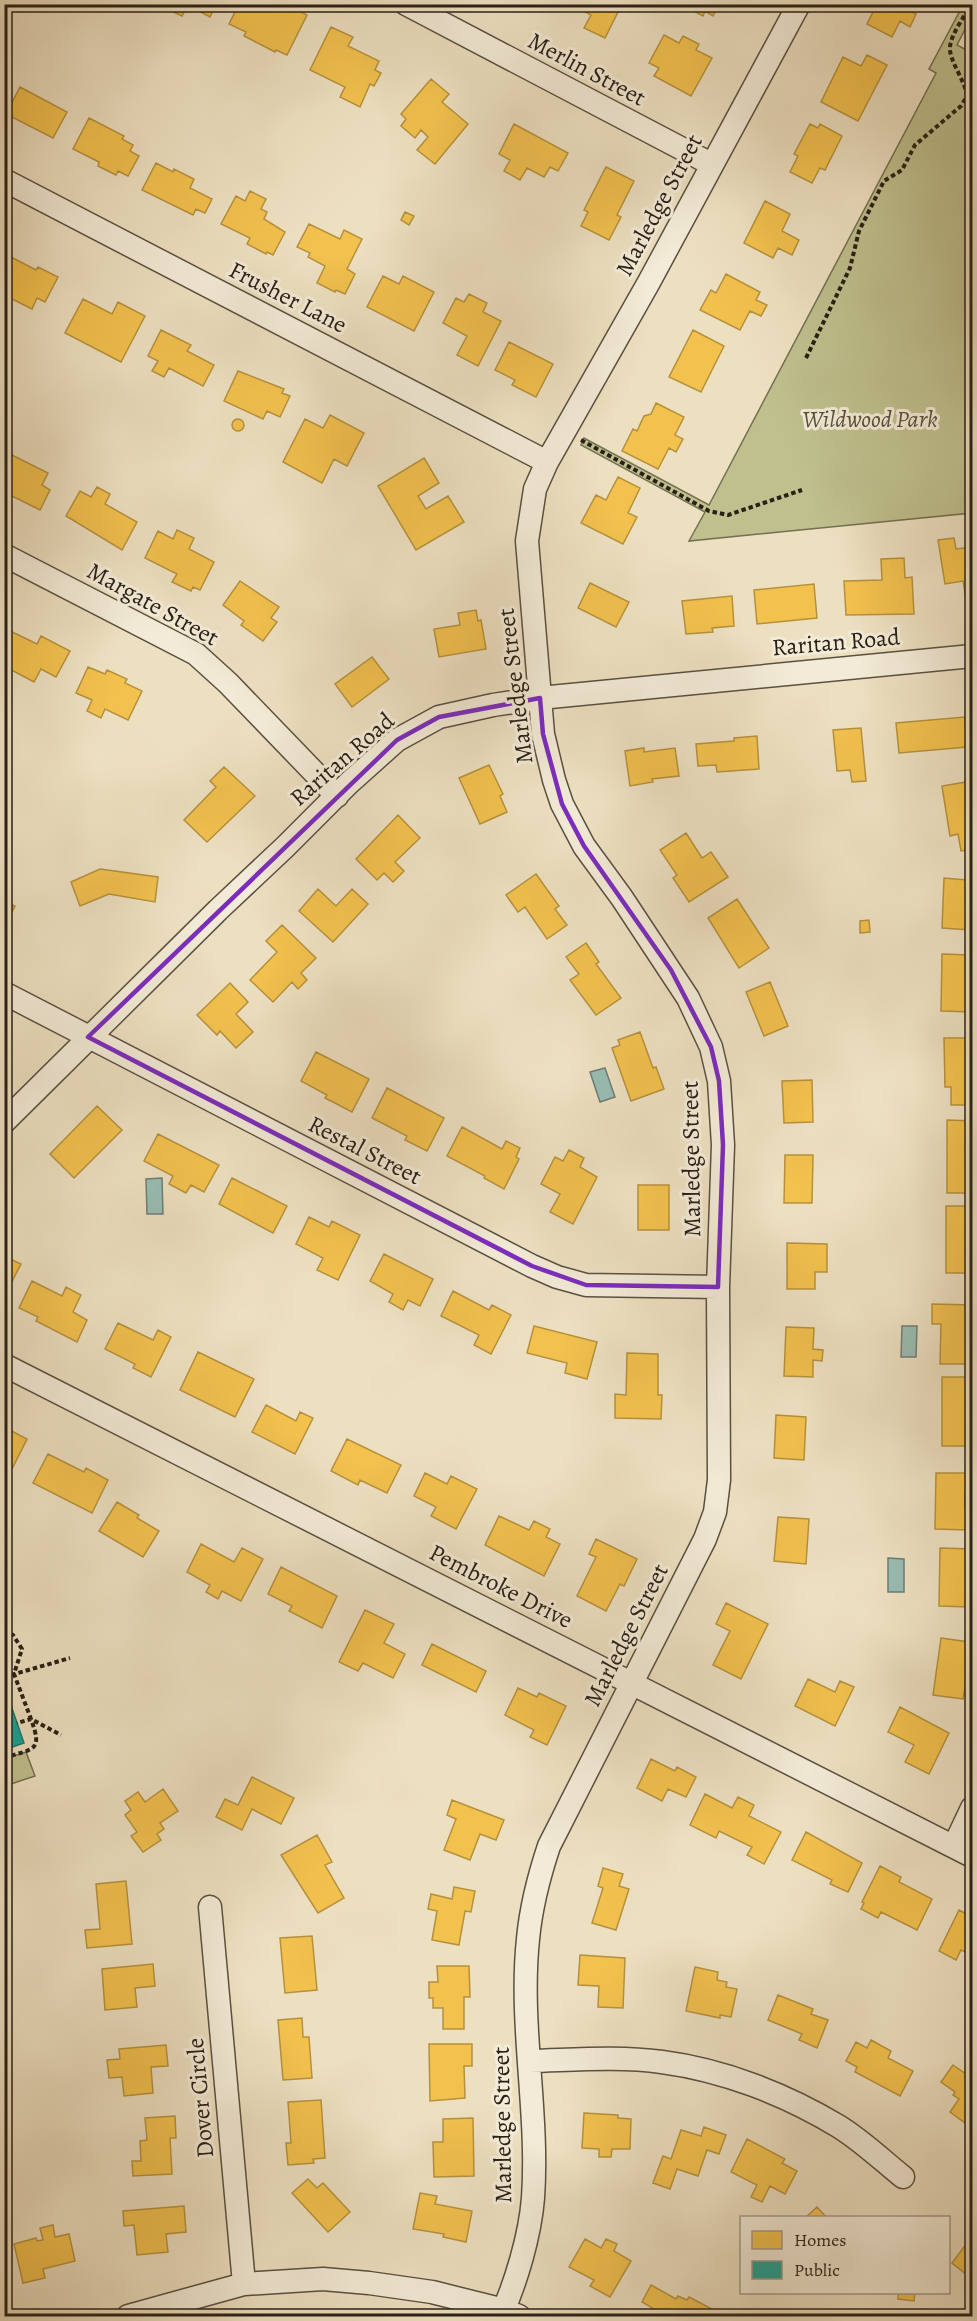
<svg xmlns="http://www.w3.org/2000/svg" width="977" height="2321" font-family="Alegreya,serif">
<style>
.green{fill:#bfc08e;stroke:#747052;stroke-width:1.5}
.water{fill:#99bdb5;stroke:#6c7e75;stroke-width:1.5}
.homes{fill:#f2c14e;stroke:#b6913d;stroke-width:1.5}
.public{fill:#17a398;stroke:#1c7c71;stroke-width:1.5}
.lines{fill:none;stroke-linecap:round;stroke-linejoin:round}
.minor-casing{stroke:#5a5041;stroke-width:25}
.path{stroke:#292016;stroke-width:4;stroke-dasharray:4.5 3;stroke-linecap:butt}
.minor{stroke:#f3ebd7;stroke-width:22}
.marked{fill:none;stroke:#7b2cbf;stroke-width:4.5;stroke-linejoin:round}
.labels{text-anchor:middle;dominant-baseline:central;stroke-width:6;stroke-linejoin:round;paint-order:stroke}
.street-label{font-size:24px;fill:#292016;stroke:#f3ebd7}
.park-label{font-size:24px;font-style:italic;fill:#56503a;stroke:#f3ebd7}
</style>
<rect width="100%" height="100%" fill="#ede0c1"/>
<filter id="stains"><feTurbulence type="fractalNoise" baseFrequency=".00333" numOctaves="4"/><feColorMatrix values="0 0 0 0 .2 0 0 0 0 .09 0 0 0 0 .02 0 0 0 .5 -.17"/></filter>
<radialGradient id="worn" r=".72"><stop offset=".6" stop-color="#630" stop-opacity="0"/><stop offset="1" stop-color="#630" stop-opacity=".3"/></radialGradient>
<!-- green -->
<path class="green" d="M 963,5 L 972,5 L 972,16 L 957,45 L 972,53 L 972,513 L 689,541 L 705,512 L 581,445 L 584,438 L 709,505 L 936,73 L 929,69 Z
M 26,1752 L 35,1776 L 5,1786 L 5,1759 Z"/>
<!-- water -->
<path class="water" d="M 605,1068 L 615,1097 L 600,1102 L 590,1072 Z
M 162,1178 L 163,1214 L 147,1214 L 146,1179 Z
M 902,1326 L 917,1326 L 916,1357 L 901,1357 Z
M 888,1558 L 904,1559 L 904,1592 L 888,1592 Z"/>
<!-- homes -->
<path class="homes" d="M 172,4 L 216,4 L 210,17 L 188,5 L 182,16 L 169,10 Z
M 239,4 L 280,4 L 278,8 L 284,11 L 287,5 L 307,15 L 287,55 L 276,50 L 275,52 L 244,36 L 246,32 L 229,24 Z
M 571,4 L 622,4 L 605,38 L 584,28 L 591,15 Z
M 719,4 L 713,16 L 705,11 L 703,16 L 682,5 Z
M 877,4 L 909,4 L 907,9 L 916,14 L 910,27 L 900,21 L 892,37 L 867,24 Z
M 331,27 L 353,37 L 348,46 L 379,61 L 375,70 L 381,73 L 374,86 L 370,84 L 360,107 L 340,97 L 345,87 L 310,70 Z
M 664,35 L 679,43 L 683,36 L 699,44 L 696,50 L 712,58 L 691,96 L 654,76 L 659,68 L 649,63 Z
M 867,55 L 887,65 L 858,121 L 821,102 L 843,57 L 861,66 Z
M 431,79 L 449,94 L 442,102 L 468,124 L 435,164 L 417,150 L 428,137 L 421,130 L 415,138 L 401,126 L 406,119 L 401,114 Z
M 20,87 L 67,112 L 53,138 L 6,114 Z
M 89,118 L 124,136 L 122,139 L 133,145 L 130,151 L 139,156 L 128,176 L 118,171 L 116,175 L 98,166 L 99,162 L 73,149 Z
M 514,124 L 568,153 L 558,171 L 550,167 L 544,177 L 527,168 L 520,180 L 504,171 L 510,160 L 499,154 Z
M 810,124 L 818,128 L 820,124 L 842,136 L 825,170 L 820,168 L 812,183 L 790,172 L 798,156 L 794,154 Z
M 156,163 L 173,172 L 174,169 L 194,179 L 190,188 L 212,199 L 205,213 L 196,209 L 193,215 L 142,190 Z
M 606,167 L 634,181 L 617,215 L 621,217 L 609,240 L 581,226 L 588,212 L 584,210 Z
M 250,191 L 266,199 L 261,209 L 267,212 L 264,219 L 285,232 L 273,255 L 267,252 L 266,254 L 247,244 L 250,238 L 221,224 L 236,196 L 245,201 Z
M 765,201 L 790,214 L 782,231 L 799,240 L 792,255 L 778,248 L 773,258 L 744,243 Z
M 405,212 L 414,216 L 409,225 L 401,220 Z
M 309,224 L 340,239 L 344,230 L 362,239 L 347,269 L 355,274 L 345,294 L 336,290 L 335,292 L 317,283 L 325,266 L 308,257 L 310,253 L 297,247 Z
M 9,256 L 36,270 L 38,267 L 58,277 L 45,302 L 37,298 L 32,309 L 4,295 L 4,266 Z
M 726,274 L 760,292 L 756,300 L 767,305 L 761,316 L 750,311 L 740,330 L 700,310 L 711,290 L 716,293 Z
M 383,276 L 399,284 L 403,276 L 434,292 L 414,331 L 367,307 Z
M 469,294 L 487,303 L 483,312 L 501,321 L 478,366 L 457,355 L 467,336 L 443,323 L 456,298 L 464,302 Z
M 83,299 L 112,314 L 118,302 L 145,316 L 121,362 L 65,333 Z
M 161,330 L 191,345 L 187,351 L 214,365 L 203,386 L 169,368 L 164,377 L 152,371 L 158,361 L 148,356 Z
M 693,330 L 724,346 L 701,392 L 669,377 Z
M 509,342 L 553,364 L 536,397 L 512,385 L 515,380 L 495,370 Z
M 238,371 L 284,389 L 282,393 L 290,396 L 280,417 L 267,411 L 263,419 L 224,401 Z
M 656,403 L 684,417 L 675,435 L 683,439 L 676,452 L 669,448 L 658,469 L 622,451 L 633,429 L 637,431 L 644,416 L 651,414 Z
M 330,415 L 364,433 L 347,466 L 334,459 L 322,483 L 283,462 L 305,419 L 323,428 Z
M232 425a6 6 0 1 1 12 0a6 6 0 1 1-12 0Z
M 4,451 L 48,473 L 42,485 L 50,490 L 40,510 L 4,492 Z
M 424,458 L 439,483 L 418,496 L 426,509 L 448,496 L 464,522 L 416,550 L 378,486 Z
M 618,477 L 640,488 L 628,513 L 637,517 L 623,544 L 581,523 L 596,495 L 606,500 Z
M 97,487 L 110,494 L 105,504 L 137,522 L 122,550 L 66,516 L 80,491 L 91,497 Z
M 177,530 L 194,538 L 189,549 L 214,562 L 200,590 L 193,587 L 191,591 L 172,582 L 177,574 L 145,558 L 158,531 L 173,539 Z
M 954,538 L 956,549 L 972,547 L 972,604 L 967,605 L 963,581 L 945,584 L 938,540 Z
M 904,558 L 905,578 L 912,577 L 914,614 L 846,615 L 844,581 L 882,580 L 881,559 Z
M 240,581 L 279,607 L 271,618 L 277,622 L 263,641 L 241,625 L 244,621 L 223,605 Z
M 590,583 L 629,602 L 616,627 L 578,608 Z
M 814,584 L 817,618 L 757,624 L 754,590 Z
M 732,596 L 734,626 L 712,628 L 713,632 L 686,634 L 682,601 Z
M 476,610 L 478,621 L 481,620 L 486,649 L 439,657 L 434,629 L 460,625 L 458,613 Z
M 4,628 L 37,644 L 41,636 L 70,651 L 56,677 L 41,669 L 34,682 L 4,666 Z
M 372,657 L 389,679 L 352,707 L 335,684 Z
M 88,667 L 105,674 L 107,670 L 127,679 L 125,683 L 142,691 L 128,720 L 105,709 L 101,718 L 87,711 L 92,700 L 76,693 Z
M 965,717 L 967,747 L 899,753 L 896,723 Z
M 861,728 L 866,781 L 852,782 L 850,770 L 837,771 L 833,730 Z
M 757,736 L 759,769 L 717,772 L 716,765 L 698,766 L 696,744 L 734,741 L 734,738 Z
M 644,748 L 644,752 L 675,748 L 679,776 L 652,779 L 653,782 L 630,786 L 625,751 Z
M 489,765 L 503,794 L 500,796 L 507,812 L 480,824 L 459,778 Z
M 224,767 L 255,796 L 207,842 L 184,820 L 216,787 L 210,781 Z
M 972,781 L 972,849 L 961,851 L 958,834 L 950,836 L 942,786 Z
M 398,815 L 420,838 L 395,862 L 404,871 L 393,882 L 384,873 L 377,880 L 356,859 Z
M 686,833 L 702,858 L 711,852 L 728,877 L 689,902 L 673,878 L 677,875 L 660,850 Z
M 100,869 L 158,877 L 155,902 L 109,894 L 80,906 L 71,882 Z
M 968,873 L 972,873 L 970,930 L 942,928 L 944,878 L 967,880 Z
M 536,874 L 559,906 L 555,909 L 567,925 L 547,939 L 525,907 L 518,912 L 506,895 Z
M 318,889 L 336,906 L 352,889 L 368,904 L 333,942 L 299,911 Z
M 737,899 L 769,948 L 739,968 L 708,918 Z
M 4,901 L 15,906 L 5,926 L 4,926 Z
M 869,920 L 870,932 L 860,933 L 860,921 Z
M 282,925 L 316,958 L 301,973 L 307,980 L 298,989 L 292,982 L 273,1002 L 250,980 L 277,952 L 266,941 Z
M 586,943 L 599,962 L 596,964 L 621,998 L 596,1015 L 570,980 L 579,974 L 566,957 Z
M 942,954 L 972,955 L 972,1012 L 941,1011 Z
M 770,982 L 788,1026 L 764,1036 L 746,992 Z
M 230,983 L 248,1002 L 236,1014 L 253,1032 L 236,1048 L 220,1031 L 217,1035 L 197,1015 Z
M 640,1032 L 653,1068 L 656,1067 L 664,1089 L 631,1101 L 612,1048 L 620,1045 L 618,1040 Z
M 944,1038 L 972,1038 L 972,1105 L 951,1105 L 951,1087 L 945,1087 Z
M 316,1052 L 369,1079 L 352,1112 L 325,1098 L 327,1095 L 301,1081 Z
M 812,1080 L 813,1122 L 784,1123 L 782,1081 Z
M 387,1088 L 444,1118 L 427,1151 L 405,1140 L 407,1136 L 372,1118 Z
M 97,1106 L 122,1130 L 74,1178 L 50,1154 Z
M 947,1120 L 972,1121 L 972,1193 L 947,1193 Z
M 462,1127 L 502,1149 L 506,1141 L 520,1148 L 516,1157 L 519,1159 L 504,1189 L 484,1178 L 485,1176 L 447,1156 Z
M 158,1134 L 219,1165 L 204,1192 L 191,1185 L 186,1193 L 169,1184 L 173,1176 L 144,1161 Z
M 569,1150 L 584,1158 L 580,1167 L 597,1177 L 573,1224 L 550,1212 L 560,1194 L 541,1184 L 555,1157 L 563,1161 Z
M 785,1155 L 813,1155 L 812,1203 L 784,1203 Z
M 232,1178 L 287,1206 L 273,1233 L 219,1204 Z
M 638,1185 L 669,1185 L 669,1230 L 638,1230 Z
M 946,1206 L 972,1206 L 972,1273 L 946,1273 Z
M 309,1217 L 329,1227 L 332,1221 L 360,1235 L 338,1280 L 317,1270 L 323,1258 L 296,1244 Z
M 787,1243 L 827,1244 L 827,1272 L 815,1272 L 815,1289 L 787,1289 Z
M 384,1254 L 433,1279 L 420,1306 L 408,1300 L 403,1310 L 389,1302 L 393,1294 L 370,1281 Z
M 4,1256 L 21,1264 L 4,1297 Z
M 32,1281 L 62,1296 L 66,1287 L 81,1295 L 73,1312 L 87,1320 L 77,1342 L 36,1321 L 38,1317 L 19,1308 Z
M 453,1291 L 489,1310 L 492,1305 L 511,1315 L 491,1354 L 474,1345 L 479,1335 L 441,1316 Z
M 932,1304 L 972,1305 L 972,1364 L 940,1364 L 941,1324 L 932,1324 Z
M 118,1323 L 153,1340 L 158,1330 L 171,1337 L 151,1377 L 133,1368 L 135,1364 L 105,1349 Z
M 534,1326 L 597,1342 L 587,1379 L 565,1373 L 567,1363 L 527,1353 Z
M 786,1327 L 814,1328 L 813,1349 L 823,1350 L 822,1361 L 813,1360 L 813,1377 L 784,1376 Z
M 198,1352 L 254,1379 L 235,1417 L 180,1390 Z
M 627,1353 L 658,1354 L 658,1395 L 662,1395 L 661,1419 L 615,1418 L 615,1394 L 626,1395 Z
M 942,1377 L 972,1377 L 972,1446 L 942,1446 Z
M 266,1405 L 296,1421 L 300,1412 L 313,1418 L 295,1454 L 252,1432 Z
M 776,1415 L 806,1417 L 804,1460 L 774,1458 Z
M 4,1427 L 27,1439 L 10,1473 L 4,1472 Z
M 347,1439 L 401,1465 L 387,1493 L 360,1480 L 358,1485 L 331,1471 Z
M 48,1454 L 84,1472 L 86,1468 L 108,1480 L 92,1513 L 33,1483 Z
M 425,1473 L 447,1484 L 451,1476 L 477,1489 L 456,1529 L 431,1516 L 436,1507 L 414,1496 Z
M 936,1473 L 972,1473 L 972,1494 L 965,1494 L 965,1508 L 970,1508 L 970,1530 L 935,1529 Z
M 117,1502 L 139,1515 L 137,1518 L 159,1531 L 143,1557 L 99,1531 Z
M 499,1516 L 529,1530 L 534,1521 L 550,1529 L 546,1537 L 560,1544 L 544,1576 L 485,1545 Z
M 778,1517 L 809,1519 L 806,1564 L 774,1561 Z
M 596,1539 L 637,1559 L 624,1586 L 620,1584 L 606,1611 L 577,1596 L 596,1557 L 589,1554 Z
M 201,1544 L 234,1562 L 242,1548 L 263,1559 L 241,1601 L 222,1591 L 218,1599 L 206,1592 L 210,1585 L 187,1572 Z
M 940,1548 L 972,1549 L 970,1607 L 939,1606 Z
M 281,1567 L 337,1596 L 322,1628 L 289,1611 L 292,1606 L 268,1594 Z
M 726,1603 L 768,1624 L 741,1679 L 713,1665 L 730,1631 L 716,1624 Z
M 365,1610 L 394,1624 L 384,1643 L 405,1654 L 393,1678 L 363,1663 L 358,1671 L 339,1662 Z
M 941,1638 L 969,1642 L 966,1663 L 969,1663 L 963,1699 L 933,1695 Z
M 432,1644 L 486,1671 L 476,1692 L 422,1665 Z
M 808,1679 L 835,1692 L 840,1681 L 854,1687 L 835,1726 L 795,1706 Z
M 518,1688 L 537,1697 L 539,1693 L 566,1706 L 547,1745 L 530,1737 L 534,1730 L 505,1715 Z
M 900,1707 L 949,1733 L 929,1774 L 905,1762 L 914,1745 L 888,1732 Z
M 651,1759 L 675,1771 L 677,1767 L 696,1777 L 686,1797 L 668,1789 L 662,1801 L 637,1788 Z
M 252,1777 L 294,1798 L 281,1824 L 252,1809 L 242,1830 L 216,1817 L 225,1799 L 238,1805 Z
M 163,1789 L 178,1811 L 160,1823 L 164,1829 L 157,1834 L 161,1840 L 143,1852 L 131,1836 L 137,1832 L 125,1815 L 131,1810 L 125,1801 L 138,1792 L 145,1802 Z
M 705,1794 L 732,1808 L 738,1797 L 754,1805 L 749,1816 L 781,1832 L 764,1864 L 747,1855 L 752,1847 L 719,1831 L 716,1838 L 690,1825 Z
M 452,1800 L 504,1820 L 496,1840 L 480,1834 L 470,1860 L 444,1850 L 456,1819 L 447,1815 Z
M 806,1832 L 862,1863 L 848,1892 L 830,1884 L 832,1880 L 792,1860 Z
M 317,1835 L 332,1862 L 325,1865 L 344,1898 L 318,1913 L 281,1855 Z
M 880,1866 L 901,1877 L 899,1882 L 932,1899 L 917,1930 L 881,1912 L 878,1918 L 861,1909 L 864,1903 L 862,1902 Z
M 603,1868 L 623,1874 L 619,1886 L 629,1889 L 616,1930 L 592,1923 L 603,1888 L 598,1886 Z
M 126,1881 L 132,1944 L 87,1948 L 85,1930 L 100,1929 L 96,1884 Z
M 454,1887 L 475,1891 L 471,1912 L 465,1911 L 459,1945 L 432,1940 L 437,1911 L 428,1909 L 431,1894 L 452,1899 Z
M 959,1910 L 972,1917 L 972,1955 L 961,1950 L 956,1960 L 939,1951 Z
M 312,1936 L 317,1990 L 285,1993 L 280,1938 Z
M 580,1955 L 625,1958 L 623,2008 L 598,2007 L 599,1986 L 578,1985 Z
M 153,1964 L 155,1986 L 135,1988 L 137,2007 L 105,2010 L 102,1969 Z
M 437,1966 L 469,1966 L 470,1997 L 464,1997 L 464,2029 L 443,2029 L 443,2008 L 433,2008 L 433,1998 L 429,1998 L 429,1982 L 438,1982 Z
M 695,1967 L 718,1972 L 717,1980 L 727,1982 L 726,1987 L 737,1989 L 731,2017 L 720,2015 L 720,2018 L 686,2011 Z
M 778,1995 L 813,2009 L 811,2014 L 828,2020 L 817,2048 L 799,2040 L 802,2034 L 768,2020 Z
M 302,2018 L 303,2037 L 309,2037 L 312,2078 L 283,2080 L 278,2020 Z
M 871,2040 L 891,2051 L 888,2058 L 913,2071 L 900,2096 L 855,2072 L 857,2067 L 846,2061 L 856,2042 L 867,2048 Z
M 429,2044 L 472,2044 L 472,2066 L 464,2066 L 465,2098 L 430,2101 Z
M 166,2045 L 168,2066 L 151,2067 L 153,2093 L 124,2096 L 122,2077 L 109,2078 L 107,2060 L 120,2059 L 119,2049 Z
M 953,2065 L 966,2074 L 970,2069 L 972,2071 L 972,2121 L 969,2126 L 950,2112 L 959,2099 L 953,2095 L 955,2092 L 941,2082 Z
M 321,2100 L 325,2158 L 313,2159 L 314,2163 L 288,2165 L 286,2143 L 291,2143 L 288,2102 Z
M 584,2113 L 618,2115 L 618,2118 L 631,2119 L 630,2149 L 612,2149 L 611,2157 L 599,2157 L 599,2149 L 582,2148 Z
M 175,2116 L 176,2138 L 170,2138 L 172,2174 L 133,2176 L 132,2161 L 141,2161 L 140,2141 L 147,2140 L 145,2118 Z
M 473,2118 L 474,2176 L 434,2177 L 433,2142 L 443,2142 L 443,2119 Z
M 704,2127 L 726,2135 L 719,2154 L 707,2150 L 698,2176 L 677,2169 L 670,2189 L 653,2183 L 663,2156 L 671,2159 L 681,2130 L 701,2136 Z
M 747,2139 L 785,2159 L 782,2163 L 797,2171 L 785,2194 L 770,2186 L 762,2202 L 751,2197 L 757,2185 L 731,2172 Z
M 308,2179 L 317,2188 L 323,2183 L 350,2212 L 328,2232 L 292,2193 Z
M 420,2193 L 437,2196 L 435,2204 L 472,2211 L 466,2242 L 443,2237 L 444,2234 L 413,2229 Z
M 184,2206 L 186,2232 L 166,2234 L 168,2252 L 137,2255 L 134,2225 L 124,2226 L 123,2211 Z
M 817,2207 L 827,2218 L 805,2218 Z
M 53,2225 L 55,2237 L 69,2234 L 75,2261 L 43,2269 L 45,2278 L 23,2283 L 14,2244 L 36,2238 L 37,2241 L 43,2240 L 40,2228 Z
M 972,2236 L 972,2279 L 952,2263 Z
M 585,2239 L 601,2248 L 606,2239 L 617,2244 L 614,2251 L 631,2261 L 610,2297 L 590,2286 L 594,2280 L 569,2267 Z
M 651,2285 L 676,2299 L 678,2296 L 687,2300 L 689,2297 L 714,2310 L 711,2316 L 666,2316 L 642,2302 Z
M 898,2292 L 915,2292 L 914,2301 L 898,2299 Z"/>
<!-- public -->
<path class="public" d="M 4,1685 L 24,1743 L 4,1750 Z"/>
<g class="lines">
<defs>
<path id="minor" d="M 406,4 L 711,164
M 4,180 L 547,462
M 4,555 L 196,654 L 228,683 L 337,796
M 4,993 L 532,1266 L 557,1277 L 586,1285 L 718,1287
M 4,1122 L 218,910 L 285,847 L 349,783 L 397,740 L 439,717 L 493,705 L 540,698 L 972,656
M 4,1365 L 972,1856
M 954,1846 L 972,1808
M 210,1907 L 244,2284
M 529,2061 C 573,2060 618,2056 662,2062 C 723,2070 785,2094 838,2126 C 861,2140 882,2160 903,2177
M 128,2316 L 244,2284 L 323,2279 L 369,2283 L 432,2292 L 504,2310 L 519,2316
M 501,2316 C 516,2282 530,2236 533,2198 C 539,2112 519,2025 528,1939 C 531,1907 539,1876 549,1846 L 705,1539 L 715,1512 L 719,1480 L 718,1287 L 723,1145 L 719,1081 L 711,1047 L 688,998 L 622,898 L 584,846 L 562,804 L 554,780 L 543,734 L 527,541 L 535,489 L 547,462 L 649,282 L 799,4"/>
</defs>
<!-- minor casing -->
<use href="#minor" class="minor-casing"/>
<!-- path -->
<path class="path" d="M 806,358 L 850,268 L 859,231 L 884,181 L 902,170 L 915,145 L 961,106 L 967,96 C 965,80 949,61 950,47 C 951,34 965,16 971,4
M 581,440 L 709,511 L 728,515 L 802,490
M 4,1630 L 13,1635 L 22,1649 L 14,1674 L 31,1719 L 61,1735
M 4,1677 L 70,1658
M 4,1758 C 34,1748 43,1752 31,1719 L 17,1723"/>
<!-- minor -->
<use href="#minor" class="minor"/>
</g>
<!-- marked area -->
<path class="marked" d="M 540,698 L 543,734 L 562,804 L 584,846 L 671,970 L 711,1047 L 719,1081 L 723,1145 L 718,1287 L 586,1285 L 532,1266 L 88,1037 L 397,740 L 439,717 Z"/>
<g class="labels">
<!-- street labels -->
<g class="street-label">
<text transform="translate(587 69) rotate(28)">Merlin Street</text>
<text transform="translate(659 205) rotate(-62)">Marledge Street</text>
<text transform="translate(288 297) rotate(27)">Frusher Lane</text>
<text transform="translate(153 604) rotate(29)">Margate Street</text>
<text transform="translate(836 642) rotate(-5)">Raritan Road</text>
<text transform="translate(515 686) rotate(-97)">Marledge Street</text>
<text transform="translate(342 759) rotate(-41)">Raritan Road</text>
<text transform="translate(365 1150) rotate(27)">Restal Street</text>
<text transform="translate(691 1159) rotate(-91)">Marledge Street</text>
<text transform="translate(501 1586) rotate(27)">Pembroke Drive</text>
<text transform="translate(626 1635) rotate(-63)">Marledge Street</text>
<text transform="translate(200 2098) rotate(-95)">Dover Circle</text>
<text transform="translate(502 2125) rotate(-91)">Marledge Street</text>
</g>
<!-- park labels -->
<g class="park-label">
<text x="870" y="419">Wildwood Park</text>
</g>
</g>
<!-- margin -->
<rect width="977" height="2321" fill="none" stroke="#ede0c1" stroke-width="24"/>
<rect x="6" y="6" width="965" height="2309" fill="none" stroke="#292016" stroke-width="3"/>
<rect x="12" y="12" width="953" height="2297" fill="none" stroke="#292016" stroke-width="1.5"/>
<!-- legend -->
<rect x="740" y="2216" width="210" height="78" fill="#f3ebd7" stroke="#a29a8a" stroke-width="1.5"/>
<rect x="752" y="2231" width="30" height="18" fill="#f2c14e" stroke="#a29a8a" stroke-width="1.5"/>
<text x="794" y="2246" font-size="18" fill="#292016">Homes</text>
<rect x="752" y="2261" width="30" height="18" fill="#17a398" stroke="#a29a8a" stroke-width="1.5"/>
<text x="794" y="2276" font-size="18" fill="#292016">Public</text>
<rect width="100%" height="100%" filter="url(#stains)"/>
<rect width="100%" height="100%" fill="url(#worn)"/>
</svg>
